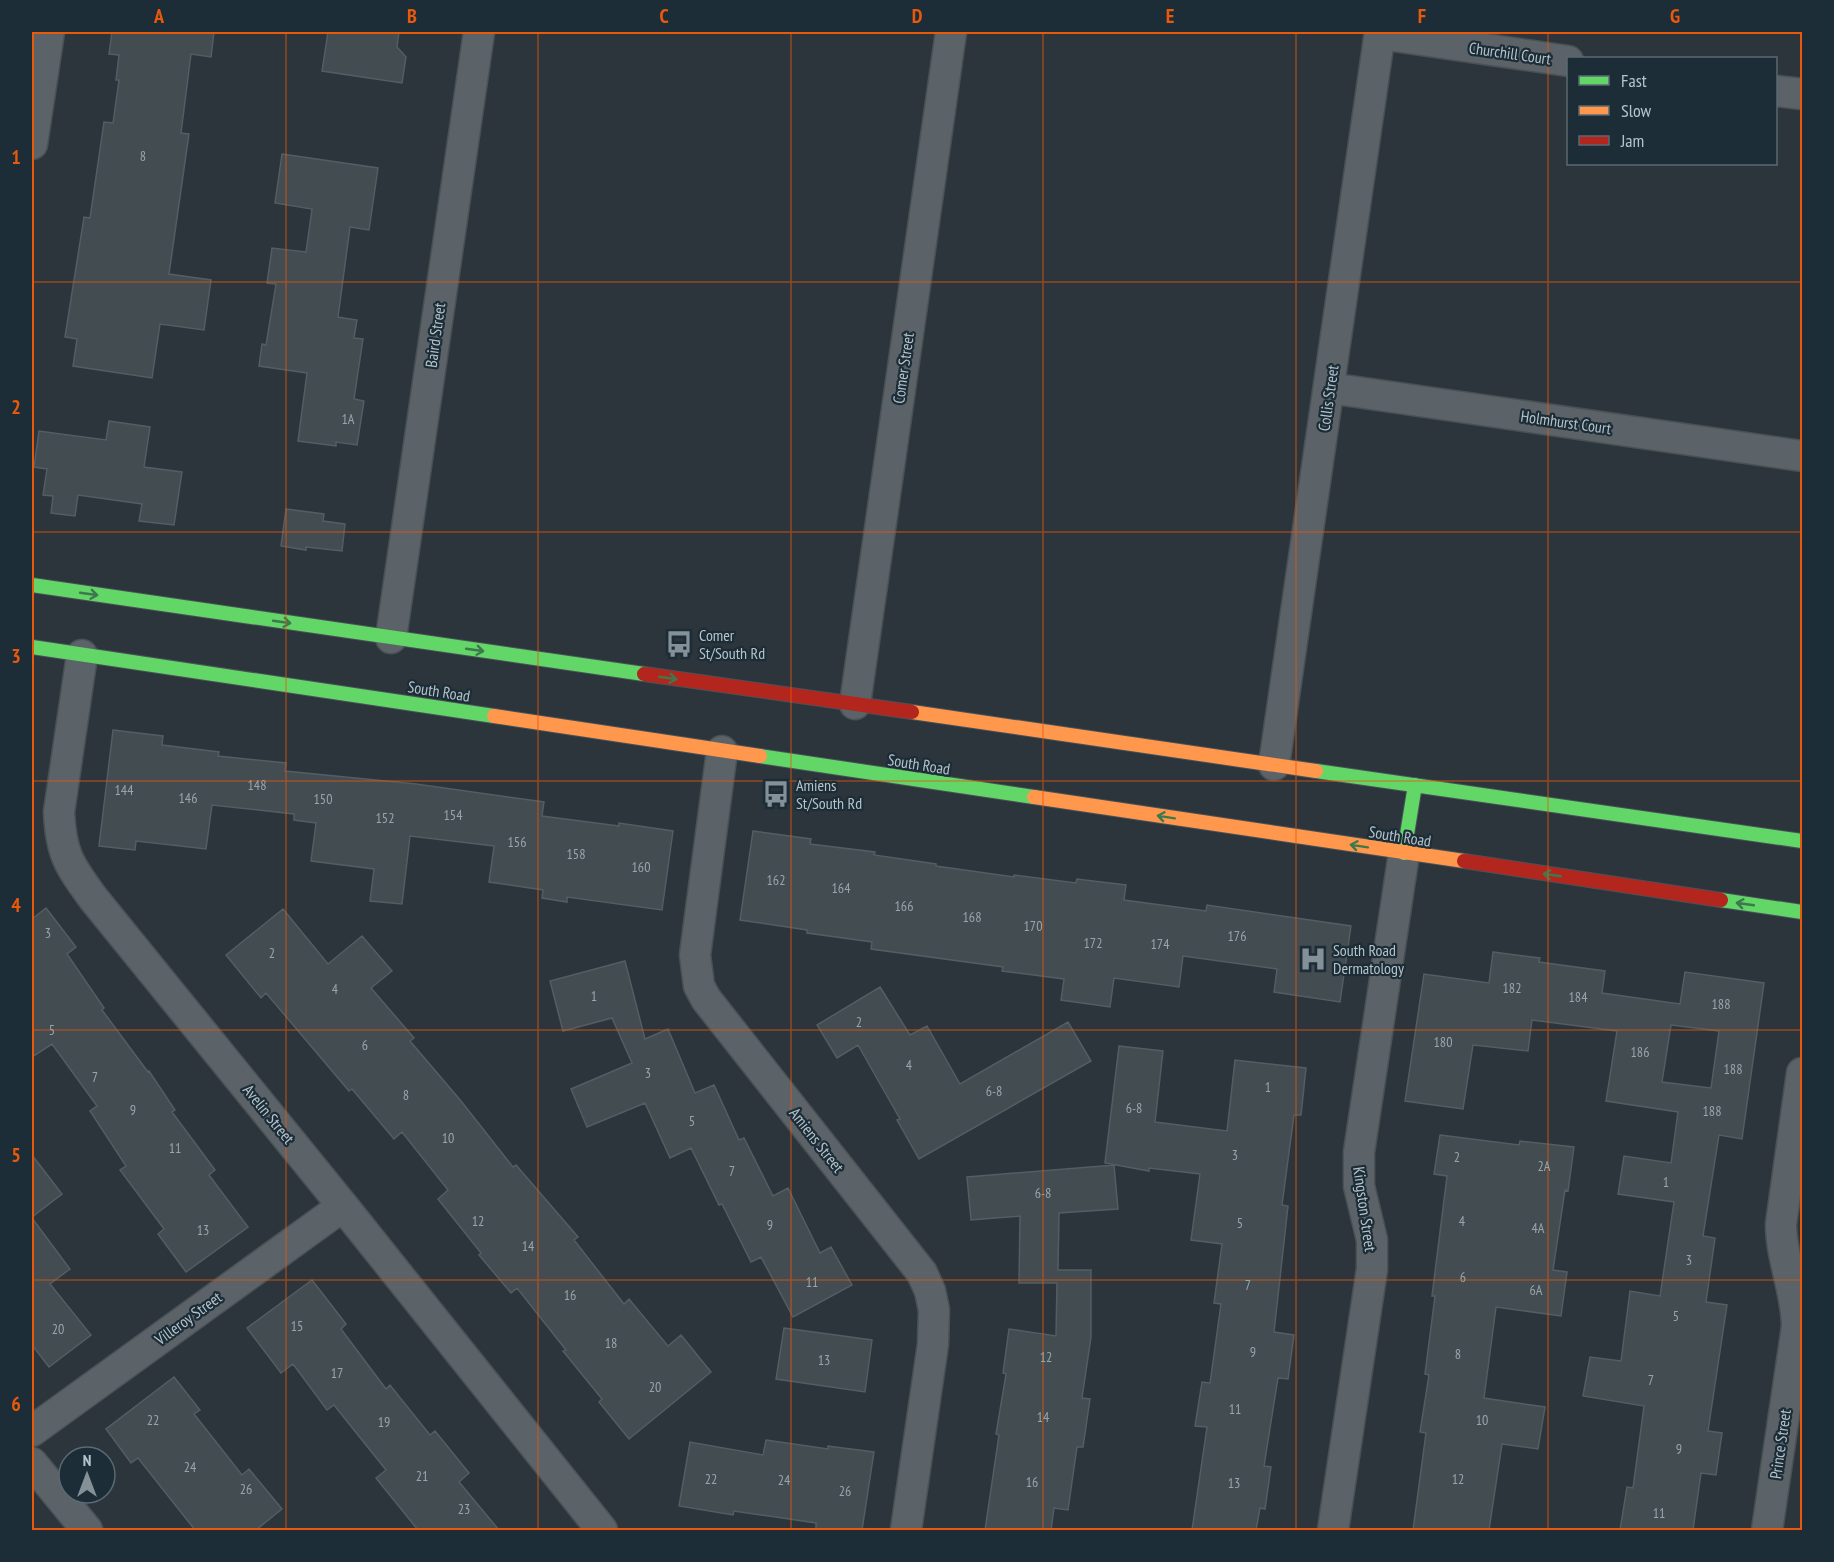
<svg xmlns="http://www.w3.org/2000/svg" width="1834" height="1562" font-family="'PT Sans Narrow',sans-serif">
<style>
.building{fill:#434c51;stroke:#535d63;stroke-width:1.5;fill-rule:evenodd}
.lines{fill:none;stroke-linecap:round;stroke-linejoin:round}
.street-casing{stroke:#495155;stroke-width:33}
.fast-casing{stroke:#495258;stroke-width:16}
.slow-casing{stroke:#495258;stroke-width:16}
.jam-casing{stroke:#495258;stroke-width:16}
.street{stroke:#5c6368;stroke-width:30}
.fast{stroke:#63d668;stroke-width:14}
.slow{stroke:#ff974d;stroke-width:14}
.jam{stroke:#b3261e;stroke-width:14}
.oneway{stroke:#3c794d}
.grid{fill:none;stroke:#e8590c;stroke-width:1.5;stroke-opacity:0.55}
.labels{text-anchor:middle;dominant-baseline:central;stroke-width:4.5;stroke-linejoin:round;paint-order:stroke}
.number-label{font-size:14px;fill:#98a5ad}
.street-label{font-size:16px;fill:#b5c3cc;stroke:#1d2d37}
.poi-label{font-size:16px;fill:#b5c3cc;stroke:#1d2d37;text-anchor:start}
.neatline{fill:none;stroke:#e8590c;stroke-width:2}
.grid-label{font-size:20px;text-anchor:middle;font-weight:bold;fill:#e8590c}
</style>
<rect width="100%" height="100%" fill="#2b353b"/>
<!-- building -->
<path class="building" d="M 112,32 L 214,32 L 211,57 L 191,54 L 181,133 L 189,134 L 169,274 L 211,280 L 204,330 L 160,324 L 152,378 L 73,366 L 77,339 L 65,337 L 84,217 L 90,218 L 104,122 L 113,123 L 119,80 L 116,80 L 119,55 L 109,54 Z
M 328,32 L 399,32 L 397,47 L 406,57 L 402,83 L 322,71 Z
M 282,154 L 378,168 L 369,230 L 350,227 L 338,317 L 357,320 L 354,338 L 363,339 L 354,399 L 364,401 L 357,445 L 336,442 L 336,446 L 298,441 L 307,373 L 259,366 L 262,344 L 266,345 L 276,284 L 267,283 L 272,248 L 306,252 L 312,209 L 275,203 Z
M 109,421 L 150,427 L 144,467 L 182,472 L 174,525 L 139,521 L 142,504 L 78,495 L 75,516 L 51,513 L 53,496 L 43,495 L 47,469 L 34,467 L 39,431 L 106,440 Z
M 286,509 L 324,514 L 323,521 L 345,524 L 342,551 L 306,547 L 306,550 L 281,546 Z
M 113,730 L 163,736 L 162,745 L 219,752 L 218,756 L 286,763 L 285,771 L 416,784 L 544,802 L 542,816 L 619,826 L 619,823 L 673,831 L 662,910 L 567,897 L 567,902 L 542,898 L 543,890 L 489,882 L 494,846 L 410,836 L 402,904 L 370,901 L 374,869 L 311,861 L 316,823 L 294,820 L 294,814 L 212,805 L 206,849 L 136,841 L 135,850 L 99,846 Z
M 753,831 L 811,839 L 810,844 L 875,852 L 874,855 L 936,864 L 936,866 L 1014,877 L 1014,875 L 1076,883 L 1077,879 L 1126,885 L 1124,900 L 1206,911 L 1207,905 L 1351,926 L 1340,1002 L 1274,992 L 1277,969 L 1183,956 L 1179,987 L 1114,978 L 1110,1007 L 1061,1000 L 1064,979 L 1002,971 L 1003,967 L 871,949 L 872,942 L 807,933 L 807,930 L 740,920 Z
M 46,908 L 76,947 L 67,954 L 104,1008 L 102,1010 L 148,1072 L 149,1071 L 175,1110 L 172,1112 L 215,1170 L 209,1175 L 248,1227 L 186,1272 L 158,1234 L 164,1229 L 120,1170 L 126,1166 L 90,1111 L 97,1106 L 52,1044 L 32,1057 L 32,919 Z
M 283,909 L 328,964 L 362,936 L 392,971 L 371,988 L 414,1038 L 410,1041 L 461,1101 L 513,1167 L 516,1165 L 578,1237 L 574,1240 L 624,1304 L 629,1299 L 668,1346 L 681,1335 L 711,1372 L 629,1439 L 599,1402 L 602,1399 L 563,1351 L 566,1350 L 517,1288 L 511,1293 L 479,1255 L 481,1253 L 438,1199 L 448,1190 L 402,1132 L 394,1139 L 352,1089 L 349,1091 L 266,993 L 261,998 L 226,955 Z
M 1493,952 L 1540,958 L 1539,962 L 1605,971 L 1602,993 L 1680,1004 L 1685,972 L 1764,983 L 1742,1139 L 1719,1135 L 1703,1236 L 1715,1238 L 1706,1302 L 1727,1305 L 1708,1431 L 1722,1433 L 1716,1475 L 1701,1473 L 1693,1530 L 1620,1530 L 1627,1487 L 1633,1488 L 1644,1406 L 1583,1396 L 1590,1357 L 1621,1361 L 1630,1291 L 1660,1296 L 1674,1202 L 1618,1194 L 1624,1156 L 1671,1163 L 1678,1112 L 1606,1101 L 1617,1031 L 1532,1020 L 1528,1051 L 1473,1045 L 1463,1109 L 1405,1101 L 1424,974 L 1489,983 ZM 1671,1025 L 1719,1031 L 1711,1088 L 1662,1082 Z
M 625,961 L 645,1039 L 668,1029 L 695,1093 L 714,1085 L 739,1140 L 744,1138 L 773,1196 L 788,1188 L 820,1253 L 831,1247 L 852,1285 L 793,1317 L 761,1257 L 751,1262 L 722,1204 L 719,1205 L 691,1148 L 670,1158 L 645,1103 L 587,1127 L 571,1089 L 632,1063 L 612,1018 L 563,1031 L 550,981 Z
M 880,987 L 910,1035 L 927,1026 L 960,1084 L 1068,1022 L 1091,1061 L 919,1159 L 897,1120 L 900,1119 L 858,1045 L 837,1058 L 817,1025 Z
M 1119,1046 L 1163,1051 L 1155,1122 L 1227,1131 L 1235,1060 L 1306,1068 L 1301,1115 L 1294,1115 L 1282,1205 L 1288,1206 L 1274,1332 L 1294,1335 L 1288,1379 L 1278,1378 L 1264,1466 L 1271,1467 L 1265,1509 L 1260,1508 L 1256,1530 L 1192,1530 L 1207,1427 L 1195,1426 L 1202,1382 L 1210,1383 L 1221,1304 L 1214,1303 L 1222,1244 L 1191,1240 L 1200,1174 L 1149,1168 L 1149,1171 L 1105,1163 Z
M 1440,1135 L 1519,1145 L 1520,1141 L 1574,1147 L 1568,1191 L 1565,1190 L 1553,1270 L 1567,1272 L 1561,1316 L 1496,1307 L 1484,1398 L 1545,1407 L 1538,1449 L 1502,1444 L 1489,1530 L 1413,1530 L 1426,1433 L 1420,1432 L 1429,1375 L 1425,1374 L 1435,1296 L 1432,1296 L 1447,1176 L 1434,1174 Z
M 32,1155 L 62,1194 L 32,1217 Z
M 1114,1165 L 1118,1209 L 1059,1213 L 1058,1270 L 1091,1270 L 1091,1337 L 1082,1398 L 1090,1399 L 1083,1447 L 1077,1447 L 1068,1510 L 1054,1508 L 1051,1530 L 985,1530 L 999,1435 L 996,1434 L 1006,1374 L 1003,1373 L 1009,1329 L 1056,1336 L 1057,1283 L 1019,1283 L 1020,1216 L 971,1220 L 967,1177 Z
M 32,1218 L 70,1269 L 50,1284 L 91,1335 L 49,1367 L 32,1345 Z
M 312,1280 L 346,1324 L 341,1329 L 386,1389 L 390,1385 L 430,1435 L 435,1431 L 469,1473 L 459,1482 L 499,1530 L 418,1530 L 376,1478 L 386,1470 L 334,1405 L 327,1410 L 293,1364 L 281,1373 L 247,1328 Z
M 784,1328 L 872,1340 L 865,1392 L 776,1379 Z
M 174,1377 L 200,1410 L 194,1414 L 242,1475 L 249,1469 L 282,1509 L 256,1530 L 195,1530 L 138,1458 L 131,1463 L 106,1429 Z
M 766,1440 L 828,1449 L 828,1446 L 874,1452 L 862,1530 L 827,1530 L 816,1529 L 816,1523 L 734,1511 L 733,1515 L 679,1506 L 690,1442 L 763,1455 Z"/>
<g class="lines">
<defs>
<path id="street" d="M 1380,34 L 1568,61
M 1776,91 L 1802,94
M 32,144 L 49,32
M 1329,388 L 1802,456
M 391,638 L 479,32
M 82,655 L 59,812 C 61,854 69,865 93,898 L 343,1206 L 602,1530
M 855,704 L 951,32
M 722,751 L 695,955 L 699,986 L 706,999 L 922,1273 L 930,1291 L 934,1310 L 933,1344 L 906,1530
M 1274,765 L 1380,32
M 32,1431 L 343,1206
M 32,1463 L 87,1530
M 1333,1530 L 1372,1269 L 1372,1240 L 1359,1186 L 1359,1152 L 1404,853
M 1767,1530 L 1797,1327 C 1797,1292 1781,1259 1781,1224 L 1802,1073"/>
<path id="fast" d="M 32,585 L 644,674
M 32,647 L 494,716
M 760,756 L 1034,797
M 1316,771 L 1802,841
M 1404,853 L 1415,785
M 1721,900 L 1802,912"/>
<path id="slow" d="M 912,712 L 1316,771
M 494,716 L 760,756
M 1034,797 L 1464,861"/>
<path id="jam" d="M 644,674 L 912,712
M 1464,861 L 1721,900"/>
</defs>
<!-- street casing -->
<use href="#street" class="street-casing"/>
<!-- fast casing -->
<use href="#fast" class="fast-casing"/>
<!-- slow casing -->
<use href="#slow" class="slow-casing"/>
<!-- jam casing -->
<use href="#jam" class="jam-casing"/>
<!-- street -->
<use href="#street" class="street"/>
<!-- fast -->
<use href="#fast" class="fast"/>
<!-- slow -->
<use href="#slow" class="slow"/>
<!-- jam -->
<use href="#jam" class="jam"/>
</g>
<!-- one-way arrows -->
<defs><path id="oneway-shaft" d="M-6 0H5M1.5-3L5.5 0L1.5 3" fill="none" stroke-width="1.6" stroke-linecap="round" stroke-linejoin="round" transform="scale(1.5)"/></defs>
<g class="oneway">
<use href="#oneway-shaft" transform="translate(89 594) rotate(8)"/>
<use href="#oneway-shaft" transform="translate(282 622) rotate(8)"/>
<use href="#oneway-shaft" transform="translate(475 650) rotate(8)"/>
<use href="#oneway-shaft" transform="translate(668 678) rotate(8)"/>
<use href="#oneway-shaft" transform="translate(1166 817) rotate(-171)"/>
<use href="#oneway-shaft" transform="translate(1359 846) rotate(-171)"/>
<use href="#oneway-shaft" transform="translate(1552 875) rotate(-172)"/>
<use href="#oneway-shaft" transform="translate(1745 904) rotate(-172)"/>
</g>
<!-- grid -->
<path class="grid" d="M 286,32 L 286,1530M 538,32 L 538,1530M 791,32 L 791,1530M 1043,32 L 1043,1530M 1296,32 L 1296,1530M 1548,32 L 1548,1530M 32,282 L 1802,282M 32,532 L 1802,532M 32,781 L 1802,781M 32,1030 L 1802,1030M 32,1280 L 1802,1280"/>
<!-- icons -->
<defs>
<symbol id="bus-bare" viewBox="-9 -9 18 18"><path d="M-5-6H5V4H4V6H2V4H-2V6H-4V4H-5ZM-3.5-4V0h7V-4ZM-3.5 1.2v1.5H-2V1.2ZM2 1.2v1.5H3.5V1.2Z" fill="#859199" stroke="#1d2d37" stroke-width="2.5" paint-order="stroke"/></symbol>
<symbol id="hospital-bare" viewBox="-9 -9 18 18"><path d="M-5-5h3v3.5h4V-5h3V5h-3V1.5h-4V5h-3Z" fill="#859199" stroke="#1d2d37" stroke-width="2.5" paint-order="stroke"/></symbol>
</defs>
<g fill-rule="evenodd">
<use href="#bus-bare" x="660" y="625" width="38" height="38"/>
<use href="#bus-bare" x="757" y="775" width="38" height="38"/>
<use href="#hospital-bare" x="1294" y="940" width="38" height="38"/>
</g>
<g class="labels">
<!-- number labels -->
<g class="number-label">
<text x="143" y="156">8</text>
<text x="348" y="419">1A</text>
<text x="257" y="785">148</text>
<text x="124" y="790">144</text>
<text x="188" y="798">146</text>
<text x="323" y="799">150</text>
<text x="453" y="815">154</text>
<text x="385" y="818">152</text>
<text x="517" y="842">156</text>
<text x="576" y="854">158</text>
<text x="641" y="867">160</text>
<text x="776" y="880">162</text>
<text x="841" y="888">164</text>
<text x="904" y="906">166</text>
<text x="972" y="917">168</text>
<text x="1033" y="926">170</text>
<text x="48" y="933">3</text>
<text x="1237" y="936">176</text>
<text x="1093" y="943">172</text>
<text x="1160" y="944">174</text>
<text x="272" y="953">2</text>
<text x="1512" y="988">182</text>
<text x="335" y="989">4</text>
<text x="594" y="996">1</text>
<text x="1578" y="997">184</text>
<text x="1721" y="1004">188</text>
<text x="859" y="1022">2</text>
<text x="52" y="1030">5</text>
<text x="1443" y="1042">180</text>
<text x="365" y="1045">6</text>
<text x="1640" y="1052">186</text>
<text x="909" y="1065">4</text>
<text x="1733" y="1069">188</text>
<text x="648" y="1073">3</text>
<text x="95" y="1077">7</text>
<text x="1268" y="1087">1</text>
<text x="994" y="1091">6-8</text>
<text x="406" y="1095">8</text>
<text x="1134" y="1108">6-8</text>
<text x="133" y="1110">9</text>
<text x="1712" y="1111">188</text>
<text x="692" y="1121">5</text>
<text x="448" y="1138">10</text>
<text x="175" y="1148">11</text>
<text x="1235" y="1155">3</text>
<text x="1457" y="1157">2</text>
<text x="1544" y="1166">2A</text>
<text x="732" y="1171">7</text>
<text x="1666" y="1182">1</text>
<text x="1043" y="1193">6-8</text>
<text x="478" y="1221">12</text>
<text x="1462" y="1221">4</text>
<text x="1240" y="1223">5</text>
<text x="770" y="1225">9</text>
<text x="1538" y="1228">4A</text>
<text x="203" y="1230">13</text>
<text x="528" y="1246">14</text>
<text x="1689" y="1260">3</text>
<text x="1463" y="1277">6</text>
<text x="812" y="1282">11</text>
<text x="1248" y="1285">7</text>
<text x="1536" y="1290">6A</text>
<text x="570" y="1295">16</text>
<text x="1676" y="1316">5</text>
<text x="297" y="1326">15</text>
<text x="58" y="1329">20</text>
<text x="611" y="1343">18</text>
<text x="1253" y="1352">9</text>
<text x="1458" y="1354">8</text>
<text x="1046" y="1357">12</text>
<text x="824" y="1360">13</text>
<text x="337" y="1373">17</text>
<text x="1651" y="1380">7</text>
<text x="655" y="1387">20</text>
<text x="1235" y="1409">11</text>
<text x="1043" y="1417">14</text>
<text x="153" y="1420">22</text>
<text x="1482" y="1420">10</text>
<text x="384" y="1422">19</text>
<text x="1679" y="1449">9</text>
<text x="190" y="1467">24</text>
<text x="422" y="1476">21</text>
<text x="711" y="1479">22</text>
<text x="1458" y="1479">12</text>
<text x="784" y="1480">24</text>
<text x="1032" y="1482">16</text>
<text x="1234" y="1483">13</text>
<text x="246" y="1489">26</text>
<text x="845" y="1491">26</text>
<text x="464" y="1509">23</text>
<text x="1659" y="1513">11</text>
</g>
<!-- street labels -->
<g class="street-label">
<text transform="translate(1510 53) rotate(8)">Churchill Court</text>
<text transform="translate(435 335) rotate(-82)">Baird Street</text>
<text transform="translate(903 368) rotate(-82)">Comer Street</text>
<text transform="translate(1328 398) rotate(-82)">Collis Street</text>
<text transform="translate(1566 422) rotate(8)">Holmhurst Court</text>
<text transform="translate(439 691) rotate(9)">South Road</text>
<text transform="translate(919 764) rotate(9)">South Road</text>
<text transform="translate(1400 836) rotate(9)">South Road</text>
<text transform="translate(269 1114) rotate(51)">Avelin Street</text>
<text transform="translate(817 1140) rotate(52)">Amiens Street</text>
<text transform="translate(1365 1209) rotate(82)">Kingston Street</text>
<text transform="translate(188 1318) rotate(-36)">Villeroy Street</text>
<text transform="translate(1780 1444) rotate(-82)">Prince Street</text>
</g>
<!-- poi labels -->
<g class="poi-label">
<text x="699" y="635">Comer<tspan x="699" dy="18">St/South Rd</tspan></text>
<text x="796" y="785">Amiens<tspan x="796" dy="18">St/South Rd</tspan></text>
<text x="1333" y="950">South Road<tspan x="1333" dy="18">Dermatology</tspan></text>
</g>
</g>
<!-- border -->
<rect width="1834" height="1562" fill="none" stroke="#1d2d37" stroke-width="66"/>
<!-- legend -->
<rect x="1567" y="57" width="210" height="108" fill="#1d2d37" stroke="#5a6973" stroke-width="1.5"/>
<rect x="1579" y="76" width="30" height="9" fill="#63d668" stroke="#5a6973" stroke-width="1.5"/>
<text x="1621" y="87" font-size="18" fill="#b5c3cc">Fast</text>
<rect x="1579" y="106" width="30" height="9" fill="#ff974d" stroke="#5a6973" stroke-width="1.5"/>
<text x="1621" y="117" font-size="18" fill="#b5c3cc">Slow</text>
<rect x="1579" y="136" width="30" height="9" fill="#b3261e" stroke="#5a6973" stroke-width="1.5"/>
<text x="1621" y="147" font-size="18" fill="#b5c3cc">Jam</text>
<!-- north arrow -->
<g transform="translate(87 1475)"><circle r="28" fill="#1d2d37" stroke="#5a6973" stroke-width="1.5"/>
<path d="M0-4.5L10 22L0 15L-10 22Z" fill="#859199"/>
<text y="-9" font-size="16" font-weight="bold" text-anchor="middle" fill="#b5c3cc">N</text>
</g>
<rect x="33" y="33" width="1768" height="1496" class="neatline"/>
<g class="grid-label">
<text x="159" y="23">A</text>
<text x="412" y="23">B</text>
<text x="664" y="23">C</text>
<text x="917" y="23">D</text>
<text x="1170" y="23">E</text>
<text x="1422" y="23">F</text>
<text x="1675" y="23">G</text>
<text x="16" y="164">1</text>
<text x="16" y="414">2</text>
<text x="16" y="663">3</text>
<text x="16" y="912">4</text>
<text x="16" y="1162">5</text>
<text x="16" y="1411">6</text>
</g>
</svg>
